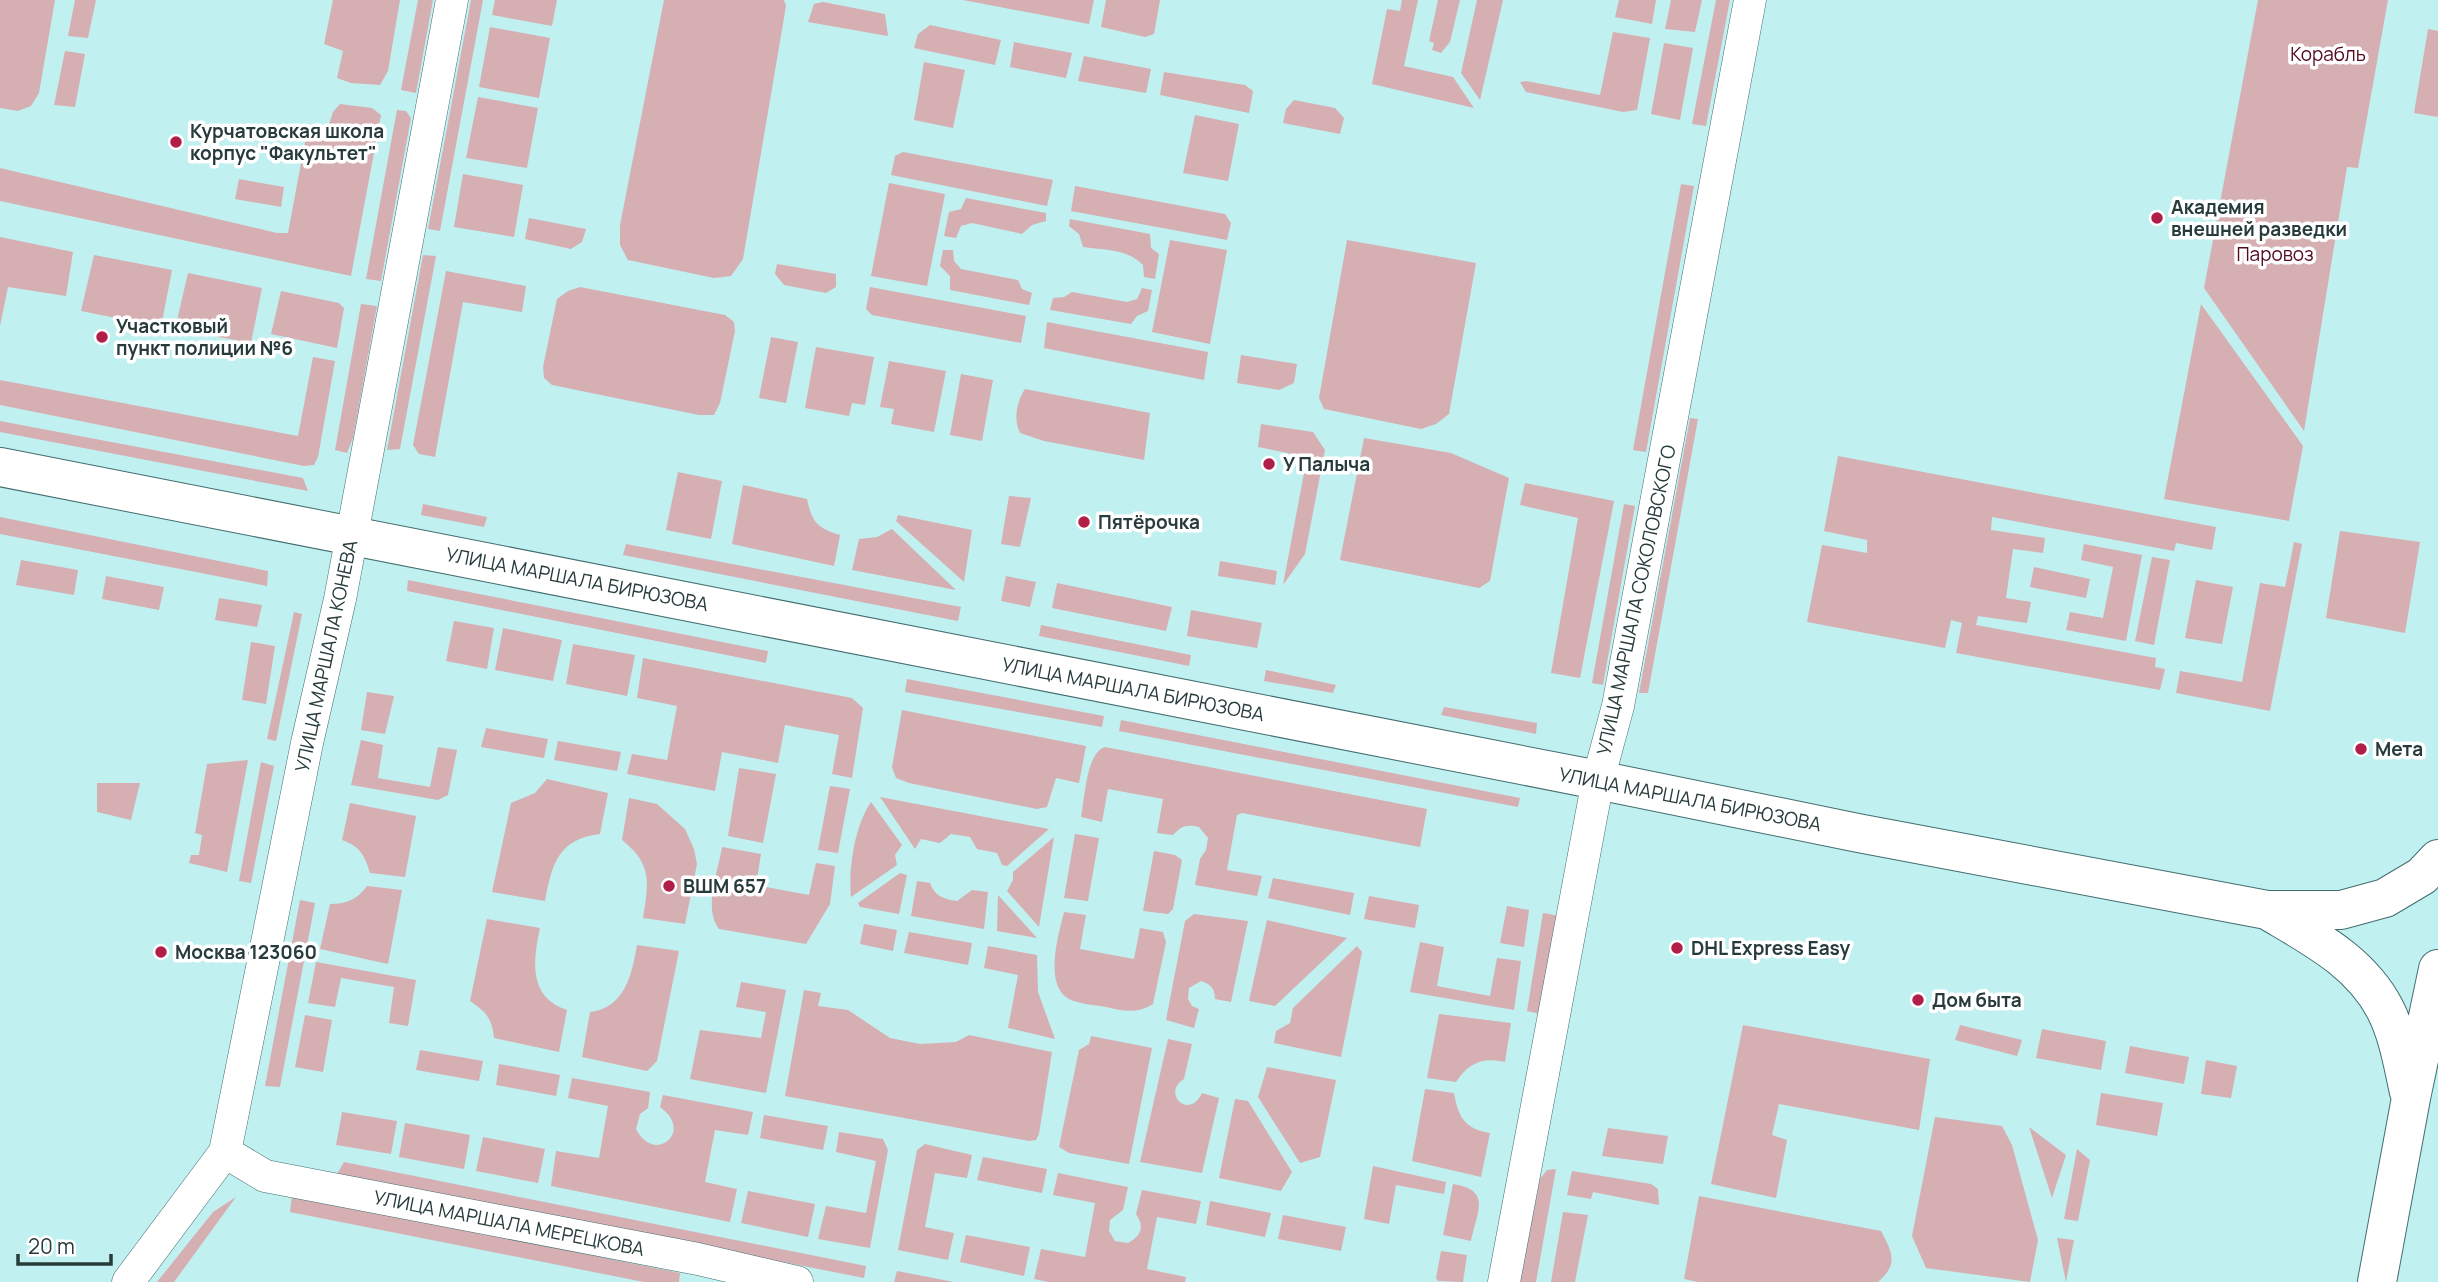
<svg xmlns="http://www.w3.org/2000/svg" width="2438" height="1282" font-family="Manrope,sans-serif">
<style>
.green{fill:#d6afb3}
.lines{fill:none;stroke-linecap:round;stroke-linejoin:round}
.minor-casing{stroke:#426d6f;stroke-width:33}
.major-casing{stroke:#426d6f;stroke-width:40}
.minor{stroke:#fff;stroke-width:32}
.major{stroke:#fff;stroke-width:38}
.poi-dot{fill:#b11f49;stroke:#fff;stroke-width:2.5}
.labels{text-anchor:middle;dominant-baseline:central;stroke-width:7;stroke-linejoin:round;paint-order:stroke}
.park-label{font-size:19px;fill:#540b1f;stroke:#fff}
.poi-label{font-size:19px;font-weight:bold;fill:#283b3b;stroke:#fff;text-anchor:start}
.street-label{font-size:19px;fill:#283b3b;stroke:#fff}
</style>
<rect width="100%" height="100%" fill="#c1f0f1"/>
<!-- green -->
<path class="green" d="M 0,0 L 55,0 L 39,93 L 31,106 L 18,111 L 0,108 Z
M 75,0 L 96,0 L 88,38 L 68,36 Z
M 333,0 L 400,0 L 388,71 L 380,85 L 351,83 L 337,78 L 343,51 L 324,44 Z
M 418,0 L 433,0 L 416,93 L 401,90 Z
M 471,0 L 483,0 L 440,231 L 428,229 Z
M 495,0 L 557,0 L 552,26 L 492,15 Z
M 664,0 L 784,0 L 786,6 L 743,259 L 731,276 L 714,278 L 628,260 L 620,245 L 620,225 Z
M 963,0 L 1094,0 L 1089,24 Z
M 1106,0 L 1160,0 L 1154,34 L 1145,37 L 1101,27 Z
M 1402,0 L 1418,0 L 1404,66 L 1453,77 L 1474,108 L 1372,84 L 1387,9 L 1400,11 Z
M 1438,0 L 1460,0 L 1450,42 L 1441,53 L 1432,50 L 1434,43 L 1429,41 Z
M 1477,0 L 1503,0 L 1480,100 L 1461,73 Z
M 1619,0 L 1656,0 L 1652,24 L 1615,17 Z
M 1671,0 L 1702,0 L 1695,32 L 1665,29 Z
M 1716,0 L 1730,0 L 1706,126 L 1692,124 Z
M 2258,0 L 2388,0 L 2358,168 L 2347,167 L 2304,431 L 2204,288 Z
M 823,2 L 885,14 L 888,36 L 808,22 L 814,4 Z
M 930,25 L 1001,40 L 995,65 L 914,48 L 918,34 Z
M 490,27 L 550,38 L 539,98 L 479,87 Z
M 2428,29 L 2438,31 L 2438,117 L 2414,113 Z
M 1613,32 L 1650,38 L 1637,110 L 1623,112 L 1526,92 L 1520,82 L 1526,81 L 1600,95 Z
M 1014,42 L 1072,53 L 1066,78 L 1010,67 Z
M 1664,43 L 1693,48 L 1680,120 L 1651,114 Z
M 65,51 L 85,54 L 75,107 L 54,105 Z
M 1084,56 L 1151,69 L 1146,93 L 1078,81 Z
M 924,62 L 965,70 L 953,128 L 914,120 Z
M 1164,72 L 1245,85 L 1253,91 L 1249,113 L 1160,95 Z
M 478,97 L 538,108 L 527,168 L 466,158 Z
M 1294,100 L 1335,108 L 1344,118 L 1340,134 L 1283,123 L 1286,109 Z
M 340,104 L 372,108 L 381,115 L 351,276 L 0,201 L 0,168 L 277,233 L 288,233 L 307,131 L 327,131 L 333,112 Z
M 397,110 L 406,111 L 411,118 L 381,281 L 366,279 Z
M 1195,115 L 1239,124 L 1228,181 L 1183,173 Z
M 903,152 L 1053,180 L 1047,206 L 891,175 L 895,156 Z
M 463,174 L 523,185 L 514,237 L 454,227 Z
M 239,179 L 284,187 L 281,207 L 235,199 Z
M 889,183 L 945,194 L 927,286 L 871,276 Z
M 1681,184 L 1694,186 L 1646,452 L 1633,450 Z
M 1075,186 L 1225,214 L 1231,223 L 1227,240 L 1071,211 Z
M 966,198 L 1046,213 L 1046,221 L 1032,225 L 1022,234 L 972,223 L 961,226 L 956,238 L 944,236 L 949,212 L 961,209 Z
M 529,218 L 586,229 L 582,242 L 571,249 L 525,239 Z
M 1070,219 L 1150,234 L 1151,248 L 1159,254 L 1155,279 L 1144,277 L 1143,265 C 1128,249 1104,250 1083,247 L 1079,234 L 1069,226 Z
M 0,237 L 73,252 L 66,296 L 8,287 L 0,326 Z
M 1170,240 L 1227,250 L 1210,344 L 1152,332 Z
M 1347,240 L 1476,263 L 1449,414 L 1436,424 L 1421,429 L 1324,409 L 1319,398 Z
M 943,250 L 953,250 L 954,261 L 961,269 L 1018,280 L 1022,289 L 1032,293 L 1029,305 L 950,290 L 950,276 L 940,266 Z
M 94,255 L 172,270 L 161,327 L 81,311 Z
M 423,255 L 436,256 L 400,449 L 387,450 Z
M 777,264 L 836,274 L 836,287 L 826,293 L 784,285 L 775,274 Z
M 446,271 L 526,286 L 522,312 L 463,302 L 435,457 L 419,454 L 413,445 Z
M 188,273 L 262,288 L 251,343 L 175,329 Z
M 580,287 L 725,315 L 734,322 L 735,331 L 720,403 L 714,415 L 699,415 L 552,385 L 544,378 L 543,367 L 557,299 L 568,291 Z
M 870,287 L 1026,316 L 1021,343 L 872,315 L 866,309 Z
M 1142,288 L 1152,290 L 1148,311 L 1137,316 L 1131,324 L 1050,310 L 1053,298 L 1064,297 L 1072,292 L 1127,302 L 1137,299 Z
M 281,291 L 339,303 L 344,308 L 337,348 L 271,334 Z
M 361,304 L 377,306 L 353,438 L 347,453 L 335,450 Z
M 2201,304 L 2303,446 L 2289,521 L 2164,499 Z
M 1047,322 L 1208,352 L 1204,380 L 1044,348 Z
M 771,337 L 798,342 L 786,403 L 759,398 Z
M 816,347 L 874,357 L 865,405 L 852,403 L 849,416 L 805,408 Z
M 1241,355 L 1297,364 L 1294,383 L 1279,390 L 1237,383 Z
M 313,357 L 335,361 L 318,457 L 314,465 L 304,466 L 0,405 L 0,380 L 298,436 Z
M 889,361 L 946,371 L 934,432 L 891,424 L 894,409 L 880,407 Z
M 961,374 L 993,380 L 982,441 L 950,435 Z
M 1025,389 L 1150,413 L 1144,460 L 1044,441 L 1020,433 C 1013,419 1017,401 1025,389 Z
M 1690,418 L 1698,419 L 1648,693 L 1639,693 Z
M 0,421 L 303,478 L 308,491 L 0,432 Z
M 1261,424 L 1313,432 L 1325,450 L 1305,554 L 1283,585 L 1307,457 L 1258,447 Z
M 1364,438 L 1451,453 L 1509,478 L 1490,581 L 1479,588 L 1340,560 Z
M 1838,456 L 2216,527 L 2212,550 L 2176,543 L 2174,551 L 1992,517 L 1991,530 L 2045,538 L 2043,553 L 2013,549 L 2006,598 L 2031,602 L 2027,623 L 1978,616 L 1976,625 L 2156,658 L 2155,667 L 2165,669 L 2160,690 L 1956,653 L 1962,623 L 1951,620 L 1945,648 L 1807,622 L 1822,545 L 1867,553 L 1867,540 L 1824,531 Z
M 678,472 L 722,481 L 711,539 L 666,530 Z
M 1525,483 L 1614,501 L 1580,678 L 1551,673 L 1578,518 L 1520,505 Z
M 743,485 L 807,499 C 812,522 817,528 840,535 L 834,566 L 732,544 Z
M 1009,496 L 1031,498 L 1020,547 L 1001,544 Z
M 423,504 L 487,517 L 484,527 L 421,515 Z
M 1624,504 L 1635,506 L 1603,685 L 1592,683 Z
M 898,515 L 972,530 L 964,582 L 896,521 Z
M 0,517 L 268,571 L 267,586 L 0,534 Z
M 892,529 L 956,590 L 852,570 L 859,539 L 877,537 Z
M 2340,531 L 2420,542 L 2405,633 L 2326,618 Z
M 2294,542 L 2302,544 L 2270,711 L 2176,693 L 2180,671 L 2242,682 L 2260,583 L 2285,587 Z
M 626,544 L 961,607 L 958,621 L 623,555 Z
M 2084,544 L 2142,555 L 2126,641 L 2066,630 L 2070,612 L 2103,618 L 2113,567 L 2081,560 Z
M 2152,557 L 2170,560 L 2154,645 L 2135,641 Z
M 21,560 L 78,570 L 74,595 L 16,585 Z
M 1220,561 L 1277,571 L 1275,585 L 1218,576 Z
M 2034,567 L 2090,579 L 2086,598 L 2030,587 Z
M 106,576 L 164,587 L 159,610 L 102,599 Z
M 1006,576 L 1036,582 L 1030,607 L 1001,601 Z
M 408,580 L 768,651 L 766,663 L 407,591 Z
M 2196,580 L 2233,587 L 2222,644 L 2185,638 Z
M 1057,583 L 1172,607 L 1166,631 L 1052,608 Z
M 219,598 L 262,605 L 257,627 L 215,620 Z
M 1191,610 L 1262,623 L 1257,648 L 1187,636 Z
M 294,612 L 302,614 L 276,741 L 267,739 Z
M 454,621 L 494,628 L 487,669 L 446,661 Z
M 1041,625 L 1191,655 L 1189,666 L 1039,636 Z
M 503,628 L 562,640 L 553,681 L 495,670 Z
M 251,642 L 275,646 L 266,704 L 242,700 Z
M 573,644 L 635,655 L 627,696 L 566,684 Z
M 643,658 L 852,698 L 863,708 L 852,778 L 832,774 L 839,735 L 785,725 L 778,763 L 722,752 L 715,791 L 627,774 L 632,754 L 667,760 L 677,706 L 637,698 Z
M 1266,670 L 1336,685 L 1333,693 L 1264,681 Z
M 907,679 L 1104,716 L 1102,727 L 905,692 Z
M 367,692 L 394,696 L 385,734 L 361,730 Z
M 1444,707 L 1537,723 L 1536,734 L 1441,715 Z
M 902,710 L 1086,746 L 1079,783 L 1056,778 L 1047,807 L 1037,809 L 909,783 L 896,778 L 892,767 Z
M 1121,720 L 1520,798 L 1518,807 L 1119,731 Z
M 486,728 L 548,739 L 544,758 L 481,747 Z
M 361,740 L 383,745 L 378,778 L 430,787 L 438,747 L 457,750 L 448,795 L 438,800 L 351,785 Z
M 558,741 L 621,752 L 617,771 L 554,760 Z
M 1105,747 L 1427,809 L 1420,847 L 1242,813 L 1237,815 L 1227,870 L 1262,876 L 1257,896 L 1195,885 L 1200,859 L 1206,850 L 1208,838 L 1199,827 C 1186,824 1181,826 1173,835 L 1157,833 L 1163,799 L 1108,789 L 1102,822 L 1081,817 C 1085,798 1086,753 1105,747 Z
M 248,760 L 227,872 L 189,863 L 191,855 L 199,855 L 202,835 L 195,833 L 207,764 Z
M 261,762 L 274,766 L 251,883 L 239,881 Z
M 739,768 L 776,774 L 763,843 L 728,836 Z
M 547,779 L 608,793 L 600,834 C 558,839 552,864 545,901 L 492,892 L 511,803 L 535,793 Z
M 97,783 L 140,783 L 131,820 L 97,812 Z
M 830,786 L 850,789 L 838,853 L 818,850 Z
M 880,797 L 1049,829 L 1007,866 L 1002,865 L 997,853 L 977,849 L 970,837 L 951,834 L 940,843 L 921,839 L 915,849 Z
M 629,798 L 657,804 L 685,829 L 694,849 L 697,864 L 685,924 L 643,918 C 649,881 652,864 622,840 Z
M 871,802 L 902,845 L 895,855 L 897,865 L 851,897 C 848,869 855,825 871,802 Z
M 350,803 L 416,816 L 405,877 L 370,873 C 365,856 360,846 342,840 Z
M 1075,834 L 1099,838 L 1088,901 L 1064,898 Z
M 1054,837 L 1039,927 L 1007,891 L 1013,880 L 1013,872 Z
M 722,847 L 761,854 L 756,885 L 809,895 L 816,863 L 835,866 L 830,904 L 806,944 L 719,929 C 703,908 718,872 722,847 Z
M 1154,851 L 1175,855 L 1182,860 L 1173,909 L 1168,914 L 1143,911 Z
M 900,873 L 907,875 L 899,914 L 860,907 L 858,903 Z
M 1273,878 L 1354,893 L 1350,915 L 1268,898 Z
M 917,881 L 930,883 C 935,896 943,899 957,901 L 972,890 L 988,892 L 984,929 L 911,916 Z
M 367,886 L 402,890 L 388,964 L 320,949 L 330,904 C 346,904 357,900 367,886 Z
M 998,895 L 1037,938 L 997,931 Z
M 1369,896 L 1419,905 L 1415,928 L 1364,919 Z
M 300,900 L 315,903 L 280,1087 L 265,1086 Z
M 1507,906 L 1529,910 L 1524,947 L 1500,943 Z
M 1064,912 L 1086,915 L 1080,949 L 1134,959 L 1140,928 L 1163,932 L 1166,942 L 1153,1004 C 1137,1014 1124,1011 1106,1007 C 1095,1005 1079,1004 1069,999 C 1043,985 1059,933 1064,912 Z
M 1543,913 L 1561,916 L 1540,1014 L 1527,1011 Z
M 1194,914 L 1248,921 L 1231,1002 L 1215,999 C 1215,989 1211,984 1201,981 L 1189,988 L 1188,999 L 1192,1006 L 1199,1009 L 1194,1028 L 1166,1020 L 1185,921 Z
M 487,919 L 540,928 C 533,960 528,997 567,1010 L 559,1052 L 494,1038 C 492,1018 486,1012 470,1001 Z
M 1267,920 L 1347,938 L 1275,1006 L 1249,1001 Z
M 864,924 L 897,930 L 893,951 L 860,944 Z
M 909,932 L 972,943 L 968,965 L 904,953 Z
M 1420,942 L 1444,947 L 1437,986 L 1490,996 L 1497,958 L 1521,961 L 1514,1010 L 1410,992 Z
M 637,945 L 679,951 L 657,1061 L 647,1071 L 582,1057 L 590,1012 C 625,1008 632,974 637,945 Z
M 988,946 L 1037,955 L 1038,992 L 1055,1039 L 1008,1028 L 1018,975 L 984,968 Z
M 1357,946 L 1362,952 L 1341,1057 L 1274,1043 L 1276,1031 L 1290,1023 L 1293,1008 Z
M 316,962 L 416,980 L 408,1026 L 389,1023 L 394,987 L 341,978 L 335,1007 L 308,1003 Z
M 741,982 L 786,990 L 766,1093 L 690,1079 L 700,1030 L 761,1038 L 766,1012 L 736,1007 Z
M 804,990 L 821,993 L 818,1006 L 848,1010 L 890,1038 L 920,1044 L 956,1042 L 969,1035 L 1052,1052 L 1039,1134 L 1036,1140 L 1029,1141 L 785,1096 Z
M 1439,1014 L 1511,1023 L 1505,1062 C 1482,1057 1469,1063 1456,1082 L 1427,1078 Z
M 305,1015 L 332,1020 L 323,1072 L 295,1067 Z
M 1743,1025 L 1930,1059 L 1919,1130 L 1779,1104 L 1772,1135 L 1787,1140 L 1776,1198 L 1711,1184 Z
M 1960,1025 L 2022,1040 L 2017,1056 L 1955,1040 Z
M 2042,1029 L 2106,1041 L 2101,1070 L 2036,1058 Z
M 1091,1036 L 1152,1048 L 1129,1164 L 1069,1153 L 1059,1147 L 1079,1050 L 1089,1044 Z
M 1168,1039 L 1192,1044 L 1184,1079 C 1161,1093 1189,1121 1202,1093 L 1219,1098 L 1202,1173 L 1140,1162 Z
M 2130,1046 L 2189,1057 L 2184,1084 L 2125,1073 Z
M 420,1050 L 483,1061 L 479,1081 L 416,1070 Z
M 2206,1060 L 2237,1066 L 2231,1098 L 2201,1094 Z
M 499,1064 L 560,1075 L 556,1096 L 496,1085 Z
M 1267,1067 L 1336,1080 L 1320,1157 L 1300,1163 L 1258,1097 Z
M 572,1078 L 650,1092 L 648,1108 L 640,1114 L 636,1129 C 654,1165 695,1132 660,1107 L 663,1095 L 753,1112 L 748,1135 L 715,1130 L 705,1182 L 737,1189 L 730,1222 L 551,1186 L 556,1151 L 599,1158 L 608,1106 L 568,1098 Z
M 1425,1089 L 1454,1093 C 1458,1117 1465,1129 1490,1133 L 1481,1177 L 1412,1161 Z
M 2101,1093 L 2163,1103 L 2157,1136 L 2096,1125 Z
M 1235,1099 L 1248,1101 L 1292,1172 L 1281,1191 L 1219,1178 Z
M 342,1112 L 397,1121 L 391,1154 L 336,1145 Z
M 764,1115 L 828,1126 L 823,1150 L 760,1138 Z
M 1935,1117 L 2002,1126 L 2012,1145 L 2038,1240 L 2030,1282 L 1926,1268 L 1912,1236 Z
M 405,1123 L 470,1135 L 464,1169 L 399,1157 Z
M 2029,1127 L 2066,1155 L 2052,1198 Z
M 1608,1128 L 1668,1136 L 1663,1164 L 1602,1156 Z
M 839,1132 L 883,1139 L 888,1150 L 870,1248 L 818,1239 L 826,1206 L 866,1213 L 876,1161 L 836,1152 Z
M 483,1137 L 545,1149 L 538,1183 L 476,1171 Z
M 925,1144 L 972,1155 L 967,1178 L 935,1173 L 925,1227 L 954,1233 L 948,1260 L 898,1250 L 917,1150 Z
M 2077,1149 L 2090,1160 L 2078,1221 L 2064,1219 Z
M 983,1157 L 1047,1169 L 1042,1193 L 977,1180 Z
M 344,1162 L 866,1266 L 864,1278 L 337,1174 Z
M 1373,1166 L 1446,1182 L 1444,1194 L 1396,1185 L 1389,1224 L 1364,1219 Z
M 1556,1169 L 1536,1282 L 1520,1282 L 1540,1179 L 1547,1170 Z
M 1572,1171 L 1651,1184 L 1658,1189 L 1659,1205 L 1593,1192 L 1591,1199 L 1567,1195 Z
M 1058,1173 L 1128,1187 L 1123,1210 L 1110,1220 L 1109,1231 L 1115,1241 L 1128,1243 C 1141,1236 1145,1227 1136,1214 L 1142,1190 L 1201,1201 L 1196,1224 L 1157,1217 L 1147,1269 L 1186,1277 L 1185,1282 L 1048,1282 L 1034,1279 L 1041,1249 L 1085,1257 L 1095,1203 L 1053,1195 Z
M 1453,1184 C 1492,1190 1477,1211 1471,1241 L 1443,1235 Z
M 748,1191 L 815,1204 L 808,1237 L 741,1223 Z
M 292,1195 L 680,1273 L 679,1282 L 644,1282 L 290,1212 Z
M 1699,1196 L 1881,1231 C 1892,1252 1899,1264 1878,1282 L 1698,1282 L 1684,1279 Z
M 236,1197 L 174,1282 L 157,1282 L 213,1212 Z
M 1210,1201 L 1271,1213 L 1265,1237 L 1206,1225 Z
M 1563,1212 L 1588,1215 L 1575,1282 L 1551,1282 Z
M 1283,1215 L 1346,1227 L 1341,1251 L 1278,1239 Z
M 966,1235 L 1030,1247 L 1024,1276 L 960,1262 Z
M 2057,1238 L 2074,1240 L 2066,1282 Z
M 1441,1251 L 1467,1255 L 1463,1282 L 1438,1281 L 1436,1278 Z
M 897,1271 L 954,1282 L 894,1282 Z"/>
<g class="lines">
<defs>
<path id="minor" d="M 225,1152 L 265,1176 L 698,1259 L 797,1282
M 128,1282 L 225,1152 L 307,743 L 340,599 L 452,0
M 1504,1282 L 1598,780 L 1618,706 L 1750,0"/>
<path id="major" d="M 0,467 L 1598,780 L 1858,833 L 2267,910 L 2341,910 L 2385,898 L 2422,876 L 2438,859
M 2267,910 C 2312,937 2360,961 2385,1009 C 2398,1034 2403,1065 2409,1092
M 2377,1282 L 2411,1098 L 2438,969"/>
</defs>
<!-- minor casing -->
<use href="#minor" class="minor-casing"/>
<!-- major casing -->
<use href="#major" class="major-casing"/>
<!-- minor -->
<use href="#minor" class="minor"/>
<!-- major -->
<use href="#major" class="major"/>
</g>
<!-- markers -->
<g class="poi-dot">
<circle cx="176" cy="142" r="7"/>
<circle cx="2157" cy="218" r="7"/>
<circle cx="102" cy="337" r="7"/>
<circle cx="1269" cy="464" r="7"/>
<circle cx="1084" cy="522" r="7"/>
<circle cx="2361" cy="749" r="7"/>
<circle cx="669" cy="886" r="7"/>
<circle cx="1677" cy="948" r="7"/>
<circle cx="161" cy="952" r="7"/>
<circle cx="1918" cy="1000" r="7"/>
</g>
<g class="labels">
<!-- park labels -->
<g class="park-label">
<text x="2328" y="54">Корабль</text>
<text x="2275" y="254">Паровоз</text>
</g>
<!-- poi labels -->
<g class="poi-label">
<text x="190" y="131">Курчатовская школа<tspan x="190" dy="22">корпус "Факультет"</tspan></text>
<text x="2171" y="207">Академия<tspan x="2171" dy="22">внешней разведки</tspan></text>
<text x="116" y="326">Участковый<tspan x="116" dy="22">пункт полиции №6</tspan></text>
<text x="1283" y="464">У Палыча</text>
<text x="1098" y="522">Пятёрочка</text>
<text x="2375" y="749">Мета</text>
<text x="683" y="886">ВШM 657</text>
<text x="1691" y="948">DHL Express Easy</text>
<text x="175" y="952">Москва 123060</text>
<text x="1932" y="1000">Дом быта</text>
</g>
<!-- street labels -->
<g class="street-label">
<text transform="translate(577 579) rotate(11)">УЛИЦА МАРШАЛА БИРЮЗОВА</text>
<text transform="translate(1636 600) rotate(-78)">УЛИЦА МАРШАЛА СОКОЛОВСКОГО</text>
<text transform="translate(326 656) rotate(-78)">УЛИЦА МАРШАЛА КОНЕВА</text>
<text transform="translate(1133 689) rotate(11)">УЛИЦА МАРШАЛА БИРЮЗОВА</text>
<text transform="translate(1690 799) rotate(11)">УЛИЦА МАРШАЛА БИРЮЗОВА</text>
<text transform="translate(509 1223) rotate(11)">УЛИЦА МАРШАЛА МЕРЕЦКОВА</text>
</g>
</g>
<!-- scale -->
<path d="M18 1254v10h93v-10" fill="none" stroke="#283b3b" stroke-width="3.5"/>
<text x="28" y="1254" font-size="21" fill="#283b3b" stroke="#ffffff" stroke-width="5" paint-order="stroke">20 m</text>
</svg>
